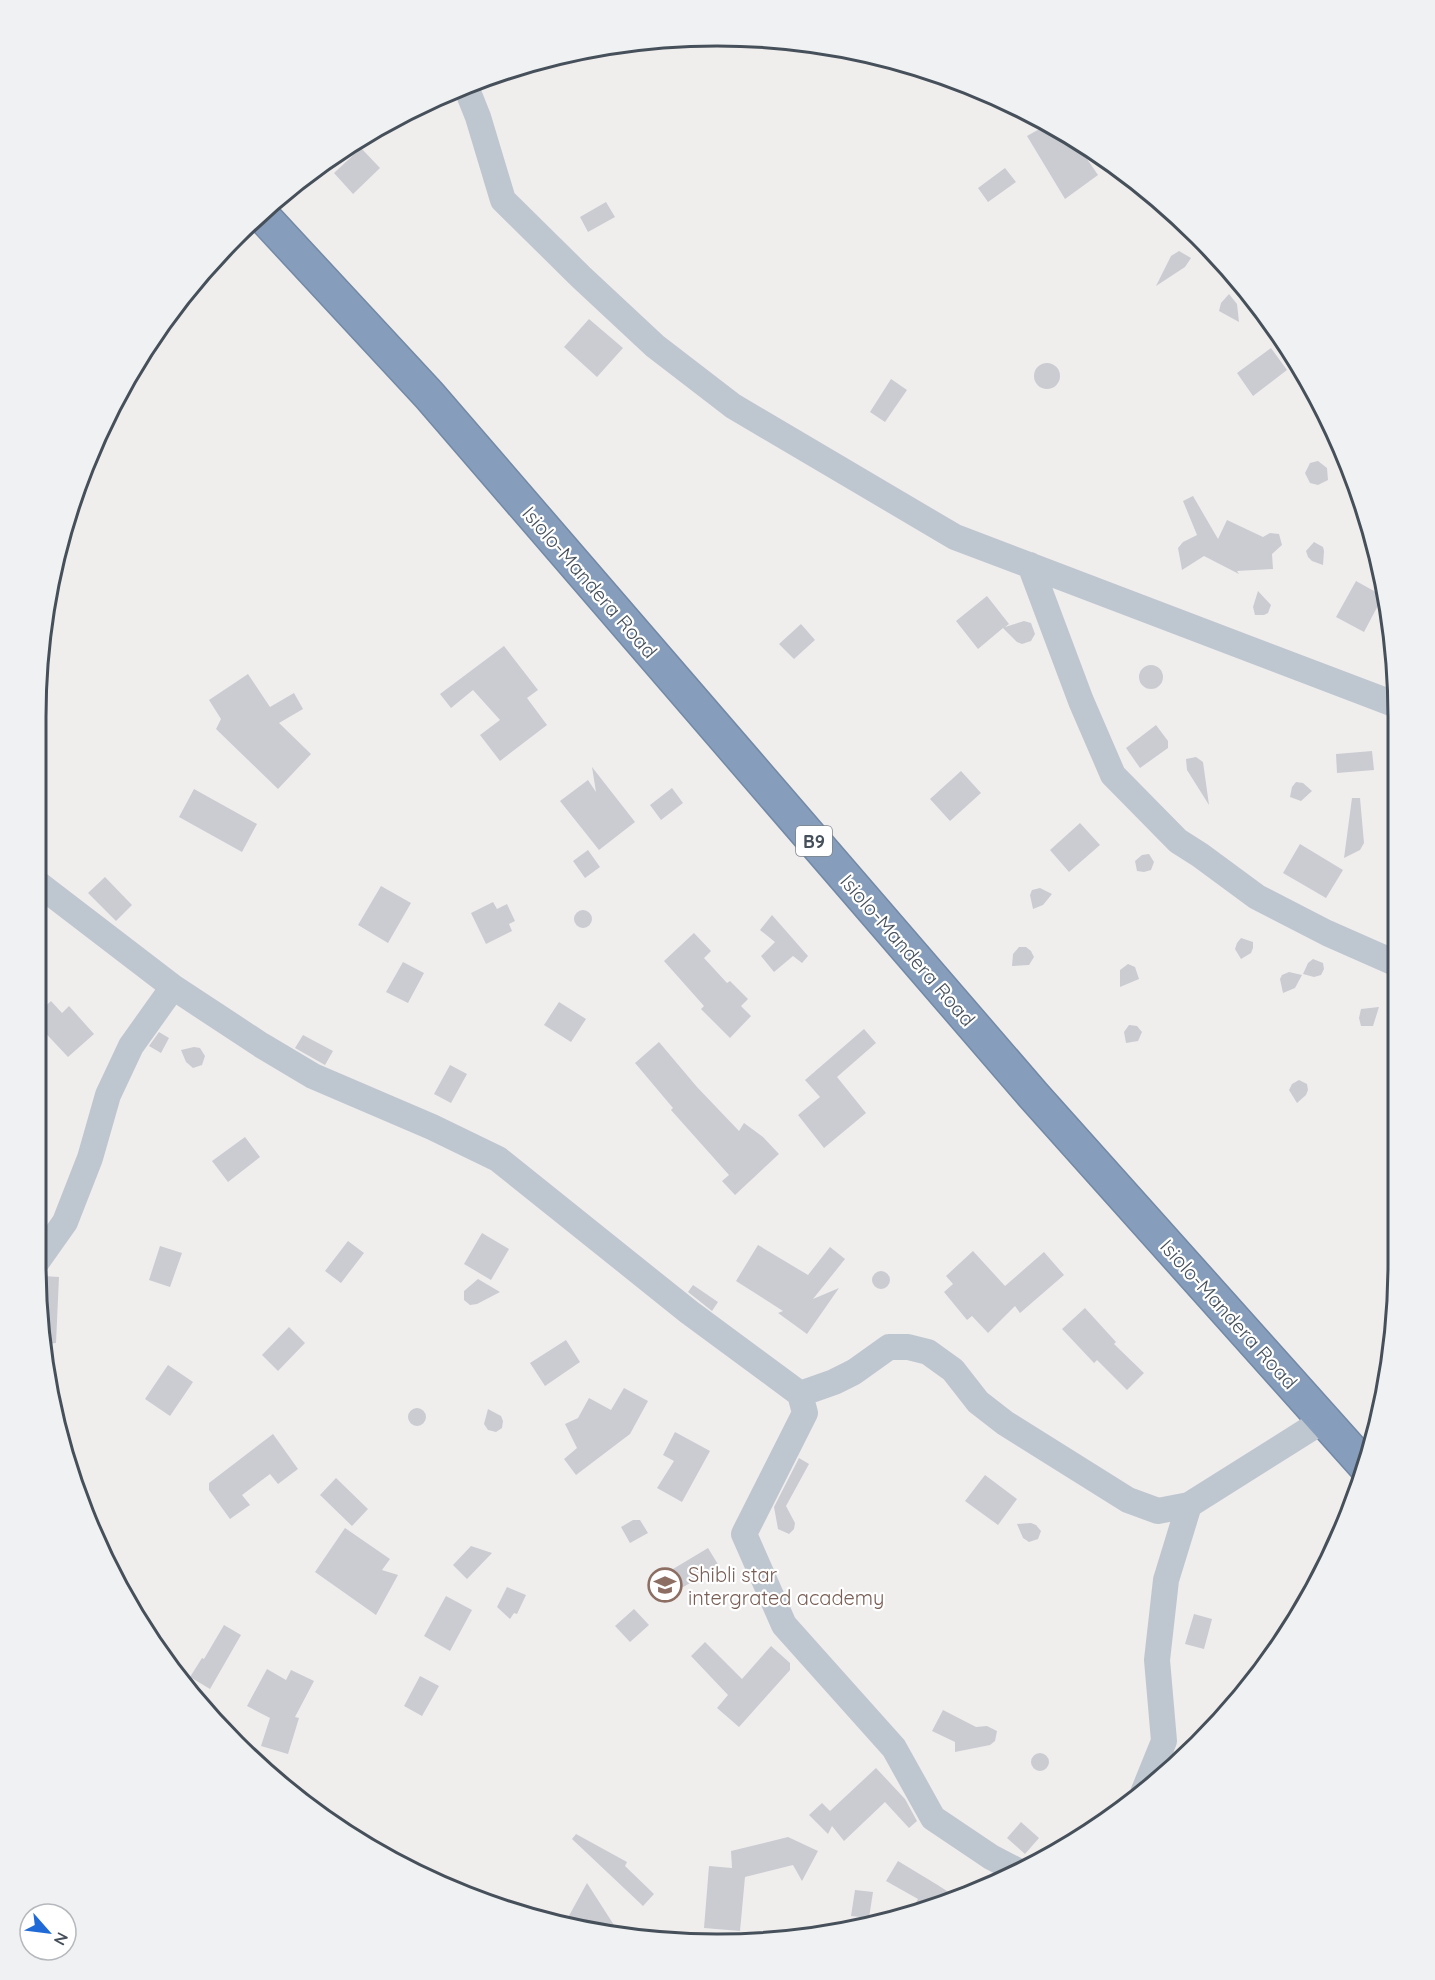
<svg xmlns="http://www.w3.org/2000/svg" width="1435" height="1980" font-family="Quicksand,sans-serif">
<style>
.building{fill:#caccd2}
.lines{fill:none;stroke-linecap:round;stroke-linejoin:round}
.highway-casing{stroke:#7289a6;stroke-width:36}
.minor{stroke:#bec7cf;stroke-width:26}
.highway{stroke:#869ebb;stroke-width:33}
.labels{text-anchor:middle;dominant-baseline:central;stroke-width:4.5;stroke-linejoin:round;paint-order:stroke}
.shield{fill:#fff;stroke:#7e848c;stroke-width:1.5}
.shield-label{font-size:18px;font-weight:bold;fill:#46505a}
.street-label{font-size:20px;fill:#46505a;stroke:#fff}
.education-label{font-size:20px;fill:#785e54;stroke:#fff;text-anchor:start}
.rim{fill:none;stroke:#46505a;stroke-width:3}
</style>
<rect width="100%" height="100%" fill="#f0eded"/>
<!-- building -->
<path class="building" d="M 1050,123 L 1072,137 L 1098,175 L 1065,199 L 1027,136 Z
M 361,148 L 380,168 L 353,194 L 334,173 Z
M 1005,168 L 1016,182 L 988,202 L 978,188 Z
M 606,202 L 615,217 L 588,232 L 580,217 Z
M 1179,251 L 1191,258 L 1185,267 L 1156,286 L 1171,256 Z
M 1229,294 L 1237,304 L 1239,322 L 1219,311 L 1221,303 Z
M 589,319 L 623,348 L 597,377 L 564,347 Z
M 1271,348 L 1287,370 L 1253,396 L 1237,373 Z
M1034 376a13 13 0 1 1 26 0a13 13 0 1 1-26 0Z
M 891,379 L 907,390 L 885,422 L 870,412 Z
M 1318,461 L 1327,468 L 1328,480 L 1318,485 L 1310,483 L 1305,473 L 1310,463 Z
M 1193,496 L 1218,539 L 1227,520 L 1263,537 L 1270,533 L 1279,534 L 1282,545 L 1272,554 L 1273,569 L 1237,571 L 1239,574 L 1204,556 L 1182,570 L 1178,548 L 1183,542 L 1197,535 L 1183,501 Z
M 1314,542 L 1323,547 L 1324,551 L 1323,565 L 1312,561 L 1308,557 L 1306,551 Z
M 1356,581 L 1383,596 L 1364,632 L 1336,617 Z
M 1258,591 L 1271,605 L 1268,613 L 1264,615 L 1255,615 L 1253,607 Z
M 987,596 L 1009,624 L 1005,627 L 1024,621 L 1031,623 L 1035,634 L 1031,641 L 1022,644 L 1017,642 L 1003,628 L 978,649 L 956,621 Z
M 801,624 L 815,640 L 794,659 L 779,644 Z
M 504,646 L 538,690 L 527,698 L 547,725 L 500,761 L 480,735 L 500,720 L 473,690 L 451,708 L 440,694 Z
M1139 677a12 12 0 1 1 24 0a12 12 0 1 1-24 0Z
M 248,674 L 270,707 L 294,693 L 303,709 L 279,723 L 311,754 L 278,789 L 216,729 L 221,719 L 209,700 Z
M 1156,725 L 1168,741 L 1168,748 L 1140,768 L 1126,748 Z
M 1372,751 L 1374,770 L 1337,773 L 1336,754 Z
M 1196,757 L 1203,762 L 1209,805 L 1187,770 L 1186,759 Z
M 592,767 L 635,822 L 599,850 L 560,801 L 588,780 L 596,792 Z
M 961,771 L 981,793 L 950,821 L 930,799 Z
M 1296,782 L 1303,783 L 1312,791 L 1301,801 L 1290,797 L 1292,787 Z
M 672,788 L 683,803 L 661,820 L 650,805 Z
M 194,789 L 257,824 L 242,852 L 179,817 Z
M 1352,798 L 1360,798 L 1364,843 L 1360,850 L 1344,858 Z
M 1080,823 L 1100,845 L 1069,872 L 1050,850 Z
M 1300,844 L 1343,870 L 1326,898 L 1283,873 Z
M 588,850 L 600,867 L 585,878 L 573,861 Z
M 1149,854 L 1154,862 L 1151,870 L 1144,872 L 1137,871 L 1135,861 L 1142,855 Z
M 105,877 L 132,905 L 116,921 L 88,893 Z
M 381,886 L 411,903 L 388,943 L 358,925 Z
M 1040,888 L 1052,894 L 1043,905 L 1033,909 L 1030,895 L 1032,890 Z
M 493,902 L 497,909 L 507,904 L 515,921 L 509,924 L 512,931 L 486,944 L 471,913 Z
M574 919a9 9 0 1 1 18 0a9 9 0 1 1-18 0Z
M 772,915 L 808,956 L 802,963 L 793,956 L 774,972 L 761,956 L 775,942 L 760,930 Z
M 694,933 L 711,951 L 704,958 L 727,983 L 730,981 L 748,999 L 741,1006 L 751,1016 L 730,1038 L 701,1009 L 704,1006 L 664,961 Z
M 1241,938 L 1253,942 L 1253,948 L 1251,953 L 1241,959 L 1235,949 L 1237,943 Z
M 1019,947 L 1026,947 L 1031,951 L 1034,957 L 1029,965 L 1012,966 L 1013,954 Z
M 1313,959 L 1323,963 L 1324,969 L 1321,975 L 1314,977 L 1303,974 L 1308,963 Z
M 403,962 L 424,973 L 408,1003 L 386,992 Z
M 1128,964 L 1135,967 L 1139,979 L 1120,987 L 1120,970 Z
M 1289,972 L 1302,975 L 1295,988 L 1283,993 L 1280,979 L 1282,975 Z
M 51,1001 L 62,1013 L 69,1006 L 94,1034 L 68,1057 L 36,1023 L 36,1015 Z
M 559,1002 L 586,1019 L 571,1042 L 544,1025 Z
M 1379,1007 L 1373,1026 L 1361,1026 L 1359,1018 L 1361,1009 Z
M 1129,1025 L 1137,1026 L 1142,1032 L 1138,1041 L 1126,1043 L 1124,1032 Z
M 864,1029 L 876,1043 L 837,1077 L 866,1113 L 824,1148 L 798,1115 L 820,1097 L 805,1080 Z
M 159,1032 L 169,1038 L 161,1053 L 149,1046 Z
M 303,1035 L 333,1051 L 325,1065 L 295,1048 Z
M 659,1042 L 697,1087 L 739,1131 L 744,1123 L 763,1137 L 779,1154 L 735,1195 L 722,1181 L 729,1175 L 671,1110 L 673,1108 L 635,1063 Z
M 194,1047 L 200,1048 L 205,1056 L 202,1065 L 193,1068 L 186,1062 L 181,1050 Z
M 450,1065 L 467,1074 L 451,1103 L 434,1094 Z
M 1299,1080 L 1307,1084 L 1308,1090 L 1306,1095 L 1297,1103 L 1289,1090 L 1292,1084 Z
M 245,1137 L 260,1157 L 228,1182 L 212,1161 Z
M 482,1233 L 509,1249 L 491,1280 L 464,1264 Z
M 348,1241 L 364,1253 L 341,1283 L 325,1271 Z
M 758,1245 L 808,1275 L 830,1247 L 845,1259 L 813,1299 L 839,1288 L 807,1334 L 778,1313 L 783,1311 L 736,1281 Z
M 160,1246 L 182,1253 L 170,1287 L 149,1280 Z
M 973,1251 L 1005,1286 L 1044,1252 L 1064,1275 L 1020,1313 L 1015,1306 L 988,1333 L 972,1316 L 967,1320 L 944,1292 L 953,1284 L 946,1276 Z
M872 1280a9 9 0 1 1 18 0a9 9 0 1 1-18 0Z
M 43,1276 L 59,1277 L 56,1343 L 47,1344 L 38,1277 Z
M 478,1279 L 500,1292 L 477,1304 L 470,1305 L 464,1300 L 464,1291 Z
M 693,1285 L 718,1302 L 712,1311 L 688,1292 Z
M 1085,1308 L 1116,1342 L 1114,1344 L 1144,1373 L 1127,1390 L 1097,1360 L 1094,1363 L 1062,1329 Z
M 289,1327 L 305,1343 L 278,1371 L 262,1355 Z
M 566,1340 L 580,1362 L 545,1386 L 530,1363 Z
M 168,1365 L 193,1382 L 170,1416 L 145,1399 Z
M 624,1388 L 648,1401 L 630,1434 L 576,1475 L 564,1459 L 577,1448 L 565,1424 L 578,1418 L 589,1398 L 611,1410 Z
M408 1417a9 9 0 1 1 18 0a9 9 0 1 1-18 0Z
M 488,1409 L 501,1416 L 503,1421 L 502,1428 L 496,1432 L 488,1430 L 484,1424 Z
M 675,1432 L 710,1451 L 682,1502 L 657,1488 L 674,1461 L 663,1455 Z
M 273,1434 L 298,1469 L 278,1484 L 270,1474 L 242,1495 L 250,1505 L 230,1519 L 209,1490 L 209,1483 Z
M 799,1458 L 809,1464 L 786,1506 L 795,1523 L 794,1529 L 789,1534 L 778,1529 L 774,1507 Z
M 985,1475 L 1017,1499 L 998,1525 L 965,1501 Z
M 336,1478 L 368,1509 L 352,1526 L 320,1495 Z
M 633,1520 L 640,1520 L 648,1533 L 630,1543 L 621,1527 Z
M 1031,1523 L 1036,1525 L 1041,1531 L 1038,1539 L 1029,1542 L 1023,1538 L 1017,1524 Z
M 345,1528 L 390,1559 L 382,1570 L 398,1575 L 376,1615 L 315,1572 Z
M 471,1546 L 492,1553 L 467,1579 L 453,1565 Z
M 708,1548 L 719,1566 L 673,1593 L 663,1575 Z
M 507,1587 L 526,1595 L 517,1614 L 514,1613 L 510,1619 L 497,1607 Z
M 446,1596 L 472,1610 L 450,1651 L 424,1636 Z
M 634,1609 L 649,1625 L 630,1642 L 615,1626 Z
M 1194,1614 L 1212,1619 L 1204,1649 L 1185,1644 Z
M 224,1625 L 241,1635 L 210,1689 L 190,1677 L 202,1658 L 204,1659 Z
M 705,1642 L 742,1679 L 771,1646 L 790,1663 L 790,1670 L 739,1727 L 717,1708 L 728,1695 L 691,1656 Z
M 267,1669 L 286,1680 L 291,1670 L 314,1681 L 295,1717 L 299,1718 L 288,1754 L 261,1746 L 270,1718 L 247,1706 Z
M 420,1676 L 439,1686 L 422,1716 L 404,1706 Z
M 943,1710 L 976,1727 L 987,1726 L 997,1731 L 995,1741 L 990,1745 L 955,1752 L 955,1742 L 932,1731 Z
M1031 1762a9 9 0 1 1 18 0a9 9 0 1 1-18 0Z
M 876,1768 L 905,1799 L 917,1821 L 909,1828 L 885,1802 L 844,1841 L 832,1826 L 828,1834 L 809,1815 L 822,1803 L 830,1811 Z
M 1021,1822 L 1039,1838 L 1025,1854 L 1007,1838 Z
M 576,1834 L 627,1862 L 625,1866 L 654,1894 L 643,1906 L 572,1839 Z
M 788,1837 L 818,1851 L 802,1881 L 793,1865 L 745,1877 L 740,1931 L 704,1928 L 709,1866 L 732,1868 L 731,1851 Z
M 898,1861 L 936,1884 L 958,1898 L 912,1910 L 918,1899 L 886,1881 Z
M 587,1883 L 621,1936 L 565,1923 Z
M 855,1890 L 873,1892 L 869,1918 L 851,1916 Z"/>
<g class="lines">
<defs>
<path id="highway" d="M 262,215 L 429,395 L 1034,1096 L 1366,1467"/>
</defs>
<!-- highway casing -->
<use href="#highway" class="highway-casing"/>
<!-- minor -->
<path class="minor" d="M 466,87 L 478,117 L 503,200 L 581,277 L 655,346 L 733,406 L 955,537 L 1394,704
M 1030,565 L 1081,701 L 1113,775 L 1178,841 L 1200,855 L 1257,897 L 1327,933 L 1395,963
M 36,882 L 173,987 L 261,1045 L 313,1076 L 432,1127 L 498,1159 L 689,1312 L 800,1394 L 805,1413 L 744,1534 L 784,1625 L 894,1748 L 933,1818 L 991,1857 L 1016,1870
M 36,1263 L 65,1222 L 90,1158 L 108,1095 L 131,1046 L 173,987
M 800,1394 L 834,1382 L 854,1372 L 889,1347 L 908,1347 L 928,1352 L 953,1370 L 978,1402 L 1005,1423 L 1128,1500 L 1158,1511 L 1189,1505 L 1324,1420
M 1143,1793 L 1164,1741 L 1157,1660 L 1166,1580 L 1189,1505"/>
<!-- highway -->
<use href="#highway" class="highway"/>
</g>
<!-- icons -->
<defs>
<symbol id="school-ring" viewBox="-11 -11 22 22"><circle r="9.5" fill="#fff" stroke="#8d6e63" stroke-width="1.5"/><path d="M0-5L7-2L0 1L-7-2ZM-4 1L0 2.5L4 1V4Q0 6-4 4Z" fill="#8d6e63"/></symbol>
</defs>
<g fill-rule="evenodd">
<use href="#school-ring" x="646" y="1566" width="38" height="38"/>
</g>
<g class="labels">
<!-- shield labels -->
<rect class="shield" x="796" y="826" width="36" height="30" rx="4.5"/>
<g class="shield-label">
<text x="814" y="841">B9</text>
</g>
<!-- street labels -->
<g class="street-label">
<text transform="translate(590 582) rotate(49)">Isiolo-Mandera Road</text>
<text transform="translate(908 950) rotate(49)">Isiolo-Mandera Road</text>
<text transform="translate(1229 1314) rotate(48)">Isiolo-Mandera Road</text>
</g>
<!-- education labels -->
<g class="education-label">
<text x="688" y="1574">Shibli star<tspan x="688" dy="23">intergrated academy</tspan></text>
</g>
</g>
<!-- crop -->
<path d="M0 0H1435V1980H0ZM717 46H717A671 671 0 0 1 1388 717V1263A671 671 0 0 1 717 1934H717A671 671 0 0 1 46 1263V717A671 671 0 0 1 717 46Z" fill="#f0f1f2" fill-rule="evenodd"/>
<path class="rim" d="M717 46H717A671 671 0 0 1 1388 717V1263A671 671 0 0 1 717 1934H717A671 671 0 0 1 46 1263V717A671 671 0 0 1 717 46Z"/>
<!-- north arrow -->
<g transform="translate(48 1932) rotate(118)"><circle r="28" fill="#ffffff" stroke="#b5b9bd" stroke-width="1.5"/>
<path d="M0-4.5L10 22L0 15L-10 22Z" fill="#1f6ad7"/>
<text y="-9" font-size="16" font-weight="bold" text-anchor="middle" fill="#46505a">N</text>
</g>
</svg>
